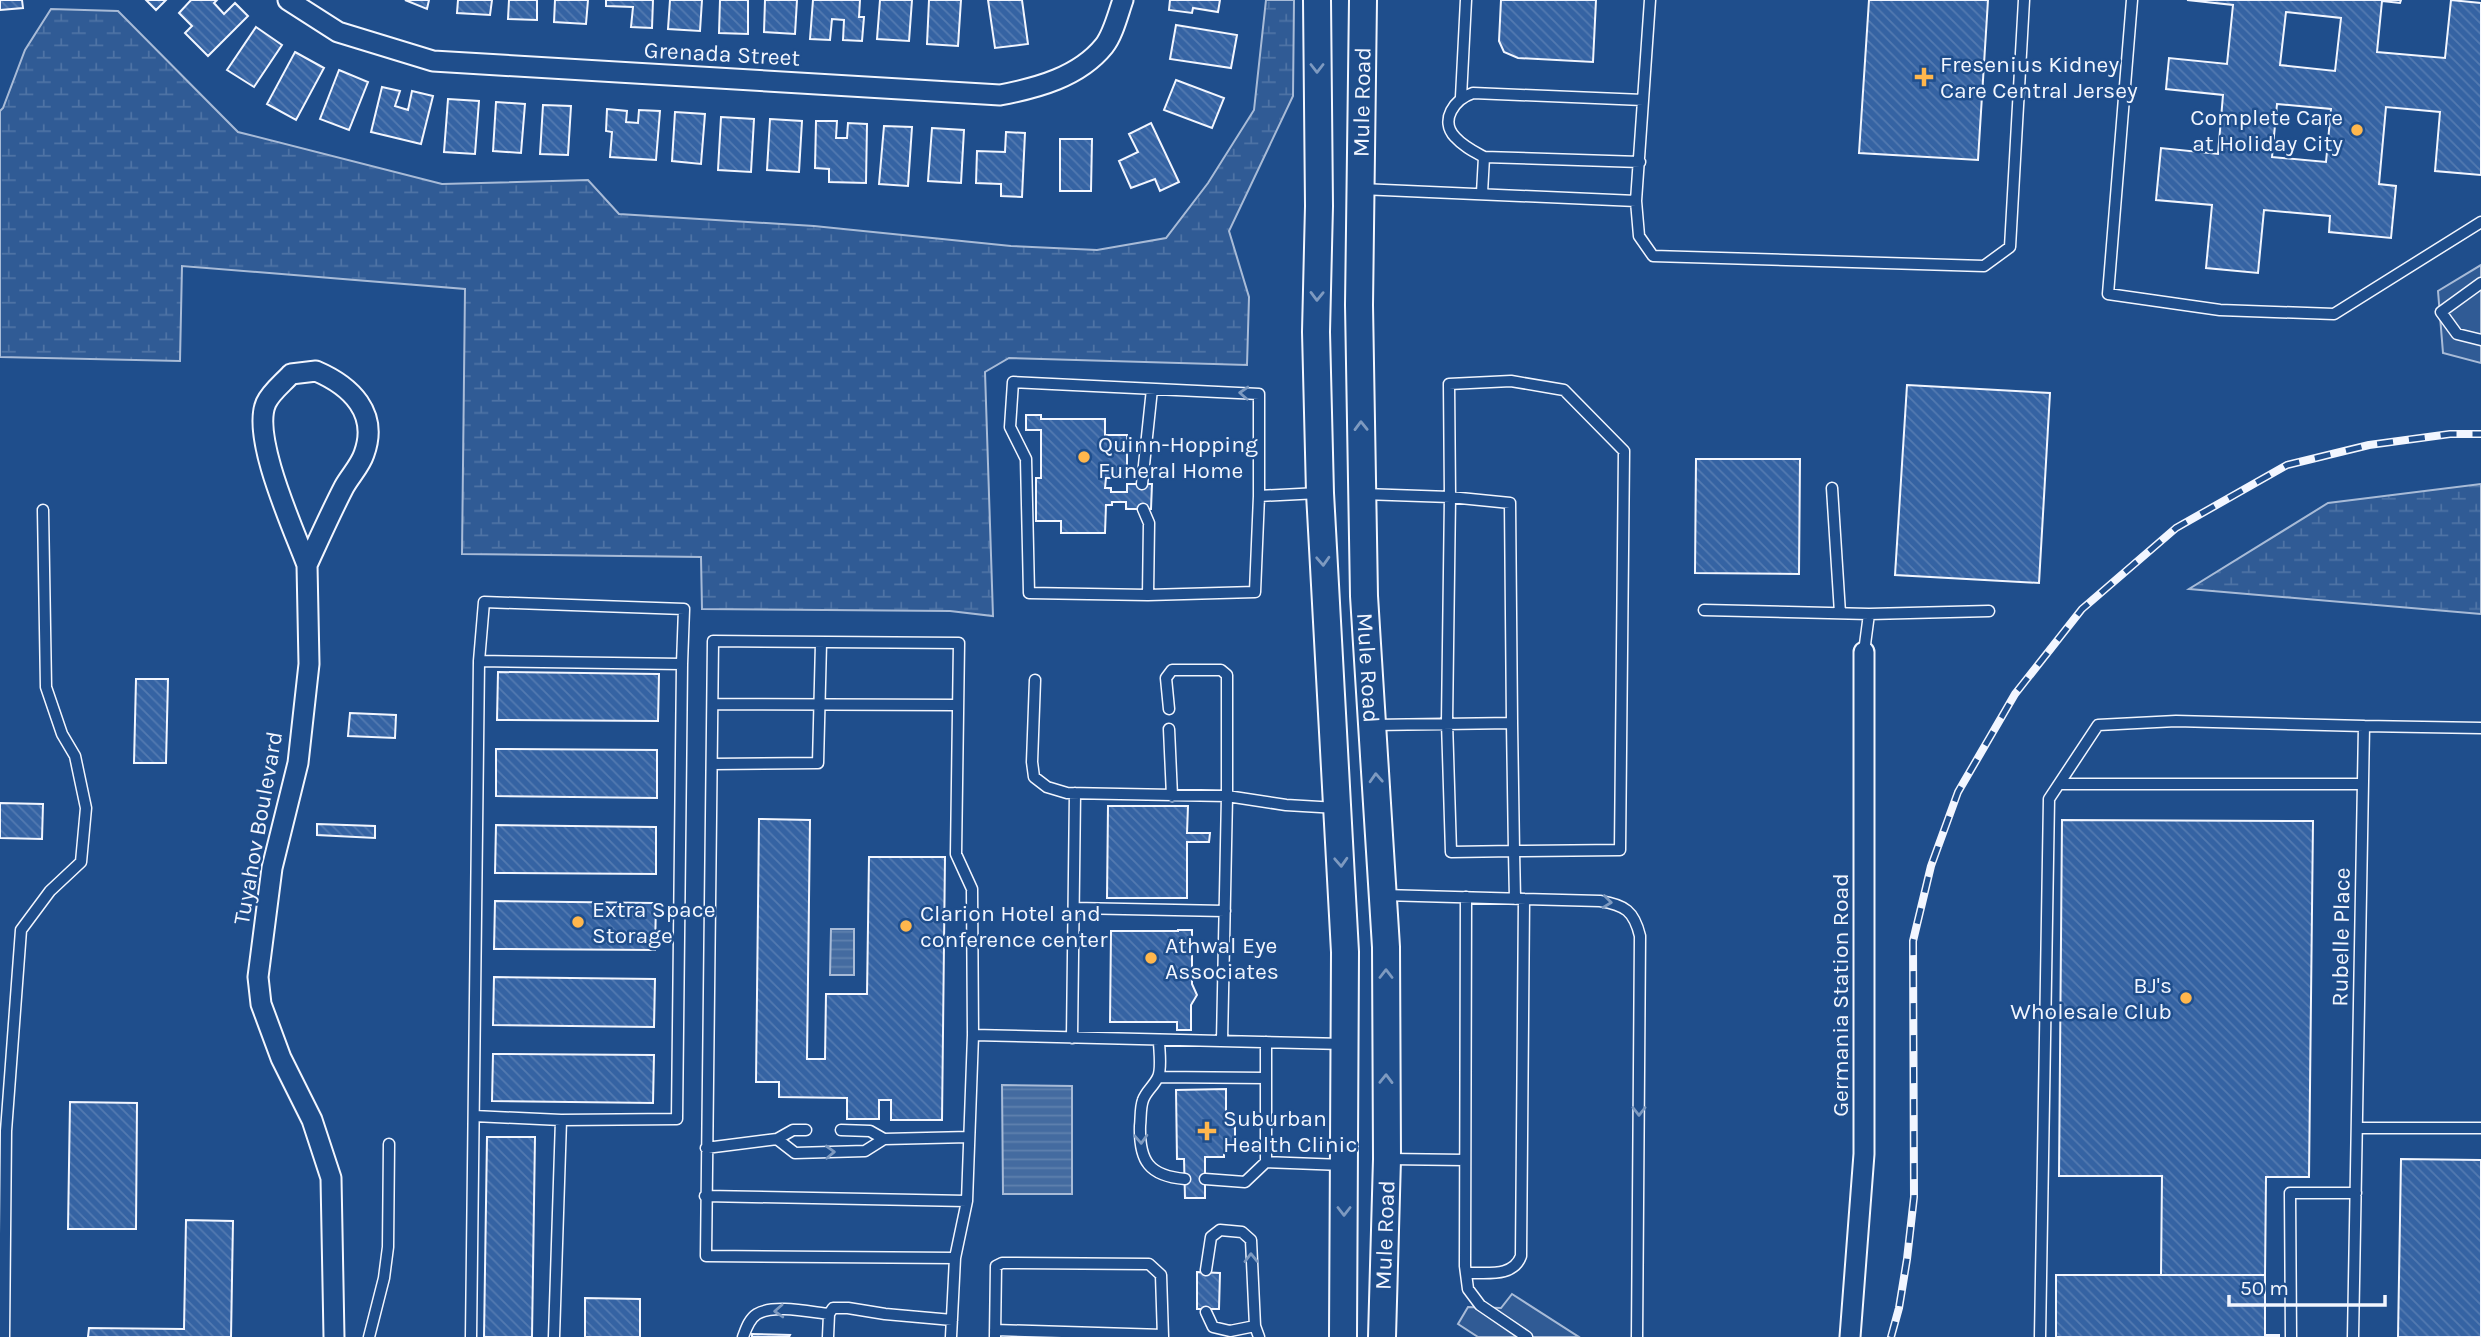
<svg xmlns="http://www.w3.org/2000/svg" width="2481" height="1337" font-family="Karla,sans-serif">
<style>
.built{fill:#305b95;stroke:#a8bbd7;stroke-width:2}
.wetland{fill:url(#wetland-marsh);stroke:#a8bbd7;stroke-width:2}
.water{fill:url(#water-rules);stroke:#a8bbd7;stroke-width:2}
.building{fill:url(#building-back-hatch);stroke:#f2f6ff;stroke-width:2;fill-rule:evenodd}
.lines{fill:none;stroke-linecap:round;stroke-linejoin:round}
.lane-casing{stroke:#f2f6ff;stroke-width:13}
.street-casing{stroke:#f2f6ff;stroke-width:23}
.secondary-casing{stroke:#f2f6ff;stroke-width:30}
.lane{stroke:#1f4e8c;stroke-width:10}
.street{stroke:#1f4e8c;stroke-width:19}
.secondary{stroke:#1f4e8c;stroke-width:26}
.rail-casing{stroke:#f2f6ff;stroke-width:8}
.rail{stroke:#1f4e8c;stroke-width:5;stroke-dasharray:16;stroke-linecap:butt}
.oneway{stroke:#7e9ac0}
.poi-dot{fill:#ffb74d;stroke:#1f4e8c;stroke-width:2.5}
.labels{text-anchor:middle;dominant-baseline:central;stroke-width:5;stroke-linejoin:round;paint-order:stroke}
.street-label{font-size:23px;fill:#f2f6ff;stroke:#1f4e8c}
.poi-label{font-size:23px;fill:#f2f6ff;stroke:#1f4e8c;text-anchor:start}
</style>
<defs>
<pattern id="wetland-marsh" width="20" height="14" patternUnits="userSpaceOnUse" patternTransform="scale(1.75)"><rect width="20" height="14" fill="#305b95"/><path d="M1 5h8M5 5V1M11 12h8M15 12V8" fill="none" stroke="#4e73a5"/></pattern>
<pattern id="water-rules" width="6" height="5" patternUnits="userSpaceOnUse" patternTransform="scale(1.75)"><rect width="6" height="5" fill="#446ba0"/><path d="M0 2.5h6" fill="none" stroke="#5f81ae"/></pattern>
<pattern id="building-back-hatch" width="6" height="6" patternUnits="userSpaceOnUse" patternTransform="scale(1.75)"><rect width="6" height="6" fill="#3563a3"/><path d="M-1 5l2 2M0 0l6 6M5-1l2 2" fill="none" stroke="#537ab1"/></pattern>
</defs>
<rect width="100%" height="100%" fill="#1f4e8c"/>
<!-- built -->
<path class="built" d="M 2481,265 L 2481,363 L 2443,353 L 2438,291 Z
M 1512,1294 L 1579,1337 L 1478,1337 L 1458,1324 L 1468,1307 L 1501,1308 Z"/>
<!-- wetland -->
<path class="wetland" d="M 1266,0 L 1294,0 L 1293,96 L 1229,231 L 1249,297 L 1247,365 L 1009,358 L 985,372 L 993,616 L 950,611 L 702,609 L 701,557 L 462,554 L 465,289 L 182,266 L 180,361 L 0,357 L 0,111 L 3,108 L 25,50 L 51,9 L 118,11 L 238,132 L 442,184 L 588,180 L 619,214 L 814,226 L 1011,246 L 1097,250 L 1166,238 L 1208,183 L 1254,110 Z
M 2481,484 L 2481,614 L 2189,589 L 2328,503 Z"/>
<!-- water -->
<path class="water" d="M 831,929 L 854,929 L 854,975 L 830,975 Z
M 1002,1085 L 1072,1086 L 1072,1194 L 1003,1194 Z"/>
<!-- building -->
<path class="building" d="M 0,0 L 22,0 L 23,8 L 0,10 Z
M 146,0 L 166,0 L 156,10 Z
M 191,0 L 217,0 L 214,3 L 224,14 L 235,3 L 248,16 L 208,56 L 185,33 L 192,26 L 179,13 Z
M 405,0 L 429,0 L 427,9 Z
M 458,0 L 492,0 L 490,15 L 457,13 Z
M 509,0 L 537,0 L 537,20 L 508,19 Z
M 555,0 L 588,0 L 586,24 L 554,22 Z
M 606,0 L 653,0 L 652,28 L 631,27 L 633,7 L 606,6 Z
M 670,0 L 702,0 L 700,31 L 668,29 Z
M 720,0 L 748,0 L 748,34 L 719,33 Z
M 765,0 L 797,0 L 795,34 L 764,32 Z
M 813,0 L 860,0 L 859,17 L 864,17 L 862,41 L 843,40 L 844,20 L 832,19 L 830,40 L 810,39 Z
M 880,0 L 912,0 L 909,41 L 877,39 Z
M 929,0 L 961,0 L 958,46 L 927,44 Z
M 988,0 L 1022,0 L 1028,44 L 995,48 Z
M 1170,0 L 1220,0 L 1218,12 L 1193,8 L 1192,13 L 1169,10 Z
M 1501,0 L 1596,0 L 1593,62 L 1518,58 L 1504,52 L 1499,41 Z
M 1869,0 L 1988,0 L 1978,160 L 1859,153 Z
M 2187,0 L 2401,0 L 2400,3 L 2382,1 L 2377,52 L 2445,58 L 2451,0 L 2481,3 L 2481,175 L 2435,171 L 2440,112 L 2386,107 L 2379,184 L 2396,186 L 2391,238 L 2329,232 L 2330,216 L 2264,210 L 2258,273 L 2206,268 L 2212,205 L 2156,200 L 2161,148 L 2218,154 L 2223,95 L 2166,89 L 2169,58 L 2227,64 L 2233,5 ZM 2286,12 L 2341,18 L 2335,71 L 2280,65 ZM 2277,104 L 2331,109 L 2326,162 L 2272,157 Z
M 1176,25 L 1237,35 L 1231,68 L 1170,59 Z
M 256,27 L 282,45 L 254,87 L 227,70 Z
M 295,52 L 324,68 L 296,120 L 267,104 Z
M 339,70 L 368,82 L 349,130 L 320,119 Z
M 1176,80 L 1224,98 L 1212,128 L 1164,110 Z
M 382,87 L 400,91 L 395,106 L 408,110 L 412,91 L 433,96 L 421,144 L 371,132 Z
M 448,99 L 479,101 L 475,154 L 444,152 Z
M 496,102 L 525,104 L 521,153 L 493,151 Z
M 543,105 L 571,106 L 568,155 L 540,154 Z
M 607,109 L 627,111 L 626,122 L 638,123 L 639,110 L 660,111 L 656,160 L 610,157 L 612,132 L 606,131 Z
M 675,112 L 705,114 L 701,164 L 672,161 Z
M 721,117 L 754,119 L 751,172 L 718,170 Z
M 770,119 L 802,121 L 799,172 L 767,170 Z
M 816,121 L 837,121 L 836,138 L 847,138 L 848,123 L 867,124 L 866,183 L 829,182 L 829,169 L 815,168 Z
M 1151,123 L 1179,182 L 1160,191 L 1155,179 L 1131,188 L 1119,161 L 1138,152 L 1129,134 Z
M 884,126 L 912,127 L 908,186 L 879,184 Z
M 932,128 L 964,130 L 961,183 L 928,181 Z
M 1006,132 L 1025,133 L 1022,197 L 1001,196 L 1001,184 L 976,183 L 977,151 L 1005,152 Z
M 1060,139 L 1092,139 L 1091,191 L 1060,191 Z
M 1907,385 L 2050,393 L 2039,583 L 1895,575 Z
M 1026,415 L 1041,415 L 1041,419 L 1105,419 L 1105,435 L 1127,435 L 1127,478 L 1106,478 L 1105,488 L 1111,488 L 1111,492 L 1127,492 L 1127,484 L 1152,484 L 1151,509 L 1126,509 L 1126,502 L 1112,502 L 1112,505 L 1106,505 L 1105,533 L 1061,533 L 1061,521 L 1036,521 L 1036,478 L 1041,478 L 1041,430 L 1026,430 Z
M 1696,459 L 1800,459 L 1799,574 L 1695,573 Z
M 498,672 L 659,674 L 658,721 L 497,720 Z
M 136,679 L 168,679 L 166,763 L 134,763 Z
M 350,713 L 396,715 L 395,738 L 348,736 Z
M 496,749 L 657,750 L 657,798 L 496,796 Z
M 0,803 L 43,804 L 42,839 L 0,838 Z
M 1108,806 L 1188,806 L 1187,833 L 1210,833 L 1209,842 L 1187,842 L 1187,898 L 1107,898 Z
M 759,819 L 810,820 L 807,1059 L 825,1059 L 826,994 L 867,994 L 869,857 L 945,857 L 942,1120 L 891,1120 L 891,1100 L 879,1100 L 879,1119 L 847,1119 L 847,1098 L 779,1097 L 779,1082 L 756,1082 Z
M 2062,820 L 2313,821 L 2309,1177 L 2266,1177 L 2265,1275 L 2161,1275 L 2162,1176 L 2059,1176 Z
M 317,824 L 375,826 L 375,838 L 317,835 Z
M 496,825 L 656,827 L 656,874 L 495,873 Z
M 495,901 L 656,903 L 655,950 L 494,949 Z
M 1178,930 L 1192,930 L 1192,984 L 1197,995 L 1191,1005 L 1191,1030 L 1177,1030 L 1177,1022 L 1110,1022 L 1111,931 L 1178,931 Z
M 494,977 L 655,979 L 654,1027 L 493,1025 Z
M 493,1054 L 654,1055 L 653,1103 L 492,1101 Z
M 1226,1089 L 1226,1120 L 1235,1119 L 1235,1143 L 1224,1143 L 1224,1157 L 1205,1157 L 1205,1198 L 1185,1198 L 1184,1159 L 1177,1159 L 1176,1090 Z
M 70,1102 L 137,1103 L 136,1229 L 68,1229 Z
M 487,1137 L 535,1137 L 532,1337 L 484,1337 Z
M 2401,1159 L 2481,1160 L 2481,1337 L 2398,1337 Z
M 186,1220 L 233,1221 L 231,1337 L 88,1337 L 89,1328 L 184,1329 Z
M 1197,1272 L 1220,1273 L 1219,1309 L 1197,1309 Z
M 2056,1275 L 2265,1275 L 2265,1335 L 2279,1335 L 2279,1337 L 2056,1337 Z
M 585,1298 L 640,1299 L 640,1337 L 585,1337 Z
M 752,1334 L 790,1335 L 789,1337 L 752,1337 Z"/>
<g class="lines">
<defs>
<path id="lane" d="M 2132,0 L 2108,294 L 2220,310 L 2334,314 L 2481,222
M 1461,97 L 1466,0
M 1484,157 L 1640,162
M 1361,189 L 1636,201 L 1650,0
M 1482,193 L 1484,157 C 1473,151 1463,146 1455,137 C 1439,120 1455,99 1473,93 L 1643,100
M 1636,201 L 1639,236 L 1653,256 L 1984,266 L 2010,247 L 2024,0
M 2481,283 L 2441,312 L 2457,334 L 2481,340
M 1142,484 L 1152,389
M 1832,488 L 1840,613
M 1363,494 L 1450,497 L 1510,503 L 1512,723
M 1259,496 L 1319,493
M 1143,509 L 1149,523 L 1148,595 L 1255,592 L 1259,496 L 1259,394 L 1013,382 L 1010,427 L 1026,459 L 1029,593 L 1148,595
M 1704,610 L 1869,614
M 1864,652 L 1869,614 L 1989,611
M 479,661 L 484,602 L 684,609 L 682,664
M 1035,680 L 1032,762 L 1034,777 L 1047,787 L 1067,793 L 1227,796 L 1286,805 L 1337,808
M 713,704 L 957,705
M 1169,709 L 1166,678 L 1172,670 L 1221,670 L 1227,675 L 1227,796 L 1222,1041
M 1373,725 L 1512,723 L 1514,851 L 1620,850 L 1624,451 L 1564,390 L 1511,381 L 1449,384 L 1450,497 L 1447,722 L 1451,852 L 1514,851 L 1515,899
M 2364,726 L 2481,728
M 1169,729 L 1172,796
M 712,764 L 818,763 L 821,643
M 2059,784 L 2363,784
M 1383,895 L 1600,901 C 1625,905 1634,911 1640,936 L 1637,1337
M 1466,897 L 1465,1266 L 1468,1289 L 1480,1305 L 1527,1337
M 1074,908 L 1225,911
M 1072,1038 L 1075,793
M 1159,1040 C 1159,1050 1162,1068 1158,1077 C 1154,1086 1146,1091 1143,1100 C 1140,1108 1141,1118 1140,1126 C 1139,1161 1149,1176 1185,1179
M 1159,1077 L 1266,1078
M 2357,1128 L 2481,1128
M 841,1130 L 870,1131 L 884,1139
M 777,1139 L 795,1153 L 865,1151 L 884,1139 L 969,1137
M 706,1148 L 777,1139 L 793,1130 L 806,1130
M 1389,1159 L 1465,1160
M 1266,1162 L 1266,1042
M 1205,1179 L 1245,1182 L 1266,1162 L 1343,1165
M 705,1196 L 967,1201
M 955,1258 L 706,1256 L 713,641 L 959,643 L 956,854 L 972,889 L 973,1035
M 1206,1270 L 1211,1237 L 1220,1230 L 1242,1232 L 1251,1240 L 1255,1326 L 1259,1337
M 1466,1273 C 1486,1272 1513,1278 1521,1256 L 1524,899
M 1206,1312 L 1213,1327 L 1230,1331 L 1255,1326
M 995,1330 L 1163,1335
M 4,1337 L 6,1131 L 21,930 L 50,891 L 81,862 L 86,808 L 75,756 L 62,734 L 46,687 L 43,510
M 369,1337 L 384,1278 L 388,1247 L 389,1144
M 471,1337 L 479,661 L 682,664 L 677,1119 L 561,1120 L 474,1116
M 554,1337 L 561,1120
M 743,1337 C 746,1329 749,1319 757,1314 C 774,1304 810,1312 829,1314
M 828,1337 L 829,1314 L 833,1308 L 848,1308 L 885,1314 L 952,1320
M 951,1337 L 955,1258 L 967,1201 L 973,1035 L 1344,1044
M 995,1337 L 996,1266 L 1002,1263 L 1149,1264 L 1161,1275 L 1163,1337
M 2040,1337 L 2049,799 L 2098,725 L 2176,721 L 2364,726 L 2353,1337
M 2291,1337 L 2290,1193 L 2356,1193"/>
<path id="street" d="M 288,0 L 338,32 L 433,61 L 1000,95 C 1037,88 1079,77 1104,46 C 1113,35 1118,14 1123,0
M 316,371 C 351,386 379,413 364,454 C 360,466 350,476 344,487 C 331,512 319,539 307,565 C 294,530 251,437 266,403 C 271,392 283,383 291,374 Z
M 307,565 L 309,664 L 298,763 L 272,868 L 258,977 L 261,1004 L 281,1058 L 312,1120 L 331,1178 L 334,1337
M 1850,1337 L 1864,1154 L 1864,652"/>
<g id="secondary">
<path d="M 1317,0 L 1319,206 L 1316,332 L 1320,493 L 1345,952 L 1343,1337"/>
<path id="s1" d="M 1363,0 L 1359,305 L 1364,596 L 1386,947 L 1387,1159 L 1382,1337"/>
</g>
</defs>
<!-- lane casing -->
<use href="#lane" class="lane-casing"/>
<!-- street casing -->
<use href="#street" class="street-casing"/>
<!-- secondary casing -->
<use href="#secondary" class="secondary-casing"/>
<!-- lane -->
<use href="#lane" class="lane"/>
<!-- street -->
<use href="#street" class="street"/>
<!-- secondary -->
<use href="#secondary" class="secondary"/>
<defs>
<path id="rail" d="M 1891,1337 L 1899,1308 L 1907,1259 L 1914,1197 L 1913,941 L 1931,866 L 1958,792 L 2015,694 L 2082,609 L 2176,528 L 2287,465 L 2369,445 L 2450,434 L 2481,434"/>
</defs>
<!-- rail casing -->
<use href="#rail" class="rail-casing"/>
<!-- rail -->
<use href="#rail" class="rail"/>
</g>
<!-- one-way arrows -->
<defs><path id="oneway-chevron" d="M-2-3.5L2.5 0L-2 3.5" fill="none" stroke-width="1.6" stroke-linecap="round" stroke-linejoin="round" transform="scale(1.75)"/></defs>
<g class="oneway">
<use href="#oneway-chevron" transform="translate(1317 68) rotate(90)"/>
<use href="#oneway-chevron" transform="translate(1317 296) rotate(91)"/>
<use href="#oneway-chevron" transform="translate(1244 393) rotate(-177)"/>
<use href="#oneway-chevron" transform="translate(1361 426) rotate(-91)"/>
<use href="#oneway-chevron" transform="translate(1323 561) rotate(87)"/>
<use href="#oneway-chevron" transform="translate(1376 778) rotate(-93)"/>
<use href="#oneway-chevron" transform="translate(1341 862) rotate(87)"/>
<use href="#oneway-chevron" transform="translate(1607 902) rotate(7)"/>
<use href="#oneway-chevron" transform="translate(1386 974) rotate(-90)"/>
<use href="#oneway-chevron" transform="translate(1386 1079) rotate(-89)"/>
<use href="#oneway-chevron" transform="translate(1639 1111) rotate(90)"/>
<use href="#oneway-chevron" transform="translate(1141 1139) rotate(87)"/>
<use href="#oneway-chevron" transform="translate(830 1152) rotate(-2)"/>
<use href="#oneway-chevron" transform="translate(1344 1211) rotate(90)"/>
<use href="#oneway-chevron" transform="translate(1251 1258) rotate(-91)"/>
<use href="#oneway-chevron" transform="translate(779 1311) rotate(177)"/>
</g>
<!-- markers -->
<g class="poi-dot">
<path d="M1920.5 66.5h7v7h7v7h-7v7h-7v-7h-7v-7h7z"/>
<circle cx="2357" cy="130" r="7"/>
<circle cx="1084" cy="457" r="7"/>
<circle cx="578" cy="922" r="7"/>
<circle cx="906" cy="926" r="7"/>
<circle cx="1151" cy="958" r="7"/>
<circle cx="2186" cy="998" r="7"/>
<path d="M1203.5 1120.5h7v7h7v7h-7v7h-7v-7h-7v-7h7z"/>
</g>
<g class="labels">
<!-- street labels -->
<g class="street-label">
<text transform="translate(722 54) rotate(3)">Grenada Street</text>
<text transform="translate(1362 102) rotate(-89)">Mule Road</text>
<text stroke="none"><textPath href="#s1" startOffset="668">Mule Road</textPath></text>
<text transform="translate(258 828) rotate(-80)">Tuyahov Boulevard</text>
<text transform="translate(2341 937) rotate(-89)">Rubelle Place</text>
<text transform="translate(1840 995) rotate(-90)">Germania Station Road</text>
<text transform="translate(1385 1235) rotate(-88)">Mule Road</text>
</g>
<!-- poi labels -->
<g class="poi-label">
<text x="1940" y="64">Fresenius Kidney<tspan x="1940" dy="26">Care Central Jersey</tspan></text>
<text x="2343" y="117" text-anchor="end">Complete Care<tspan x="2343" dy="26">at Holiday City</tspan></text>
<text x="1098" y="444">Quinn-Hopping<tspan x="1098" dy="26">Funeral Home</tspan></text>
<text x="592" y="909">Extra Space<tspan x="592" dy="26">Storage</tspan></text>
<text x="920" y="913">Clarion Hotel and<tspan x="920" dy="26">conference center</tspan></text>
<text x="1165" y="945">Athwal Eye<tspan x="1165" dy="26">Associates</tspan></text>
<text x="2172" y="985" text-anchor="end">BJ's<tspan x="2172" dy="26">Wholesale Club</tspan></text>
<text x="1223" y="1118">Suburban<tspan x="1223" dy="26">Health Clinic</tspan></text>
</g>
</g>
<!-- scale -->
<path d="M2229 1295v10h156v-10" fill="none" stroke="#f2f6ff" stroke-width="3.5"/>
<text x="2240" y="1295" font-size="21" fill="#f2f6ff" stroke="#1f4e8c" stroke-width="5" paint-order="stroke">50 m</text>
</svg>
